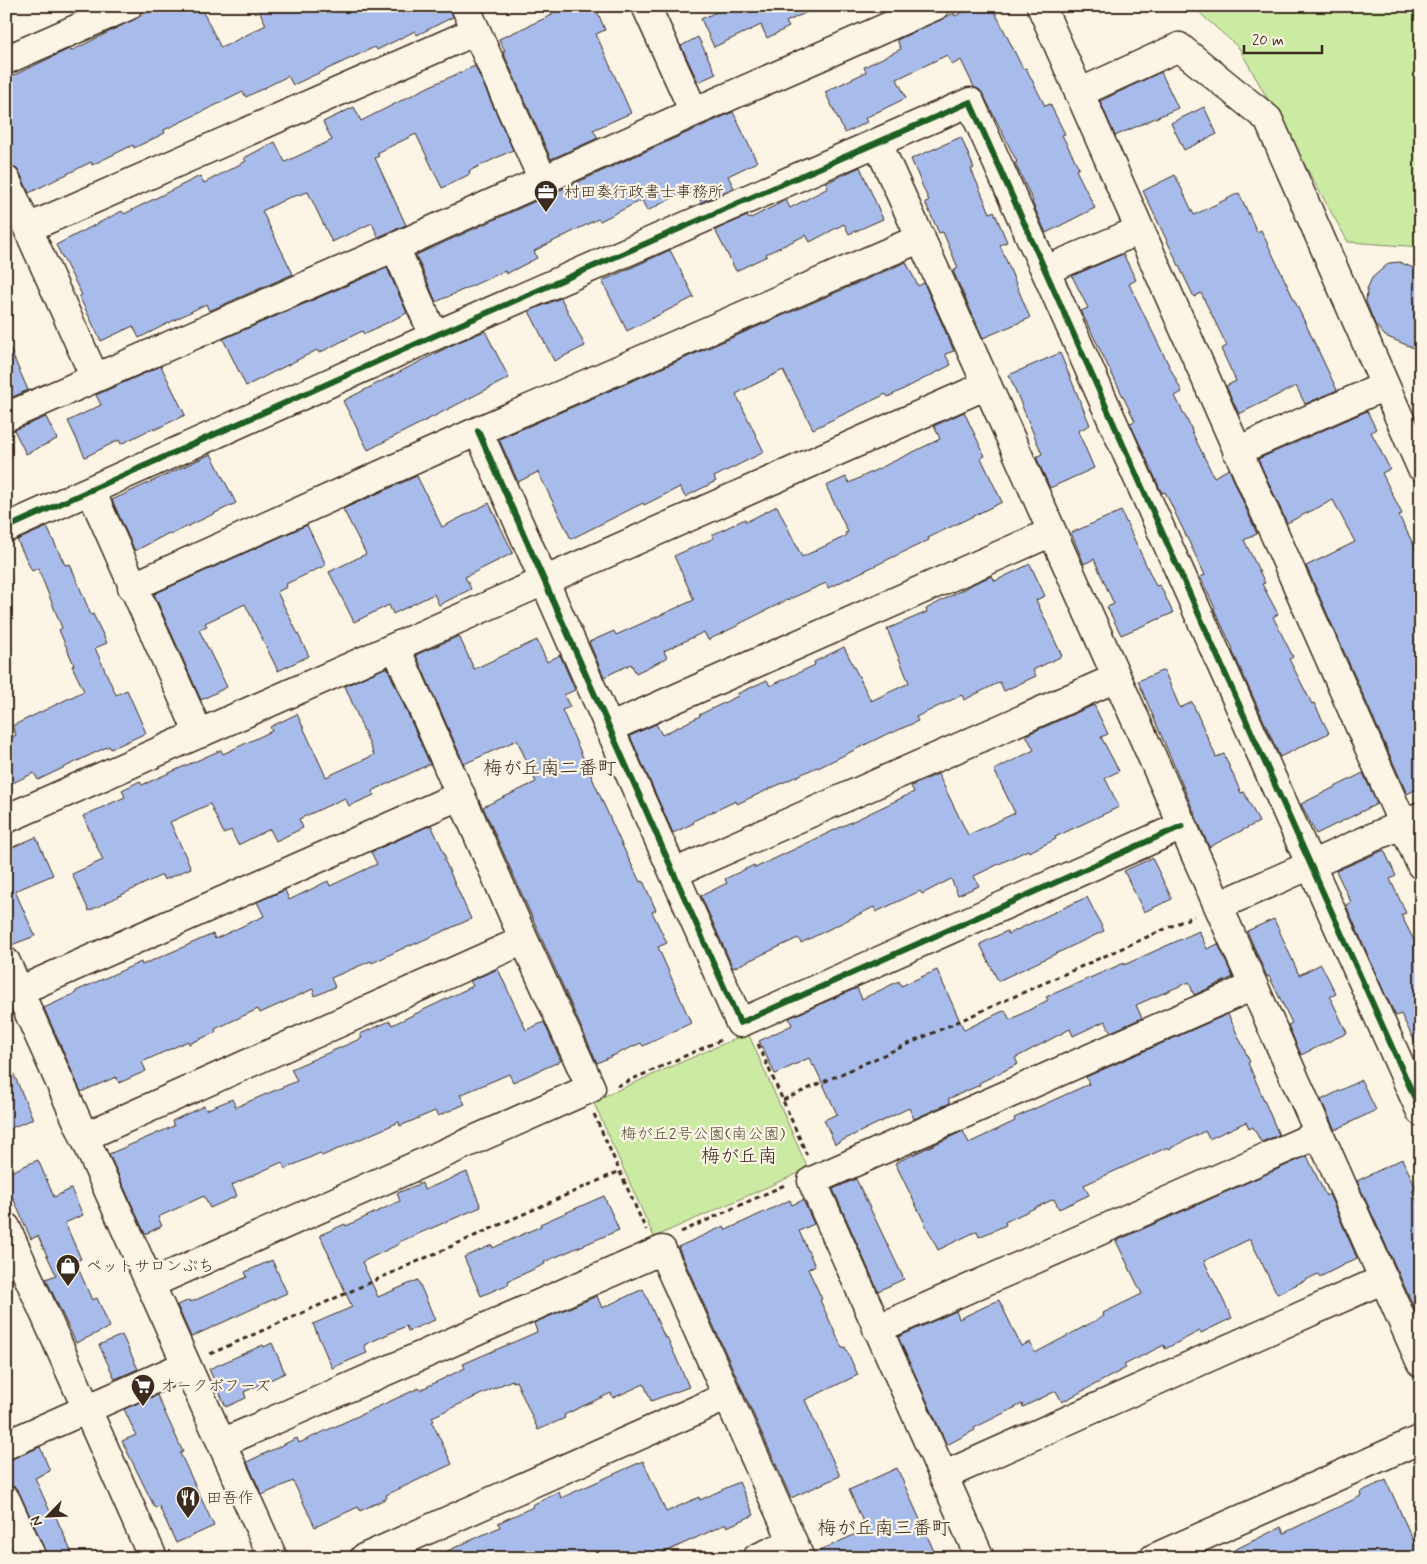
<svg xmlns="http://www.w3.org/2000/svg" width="1427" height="1564" font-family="Mynerve,'Klee One',sans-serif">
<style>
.green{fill:#cbeaa2;stroke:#838a60}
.building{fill:#a8bceb;stroke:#3b2a1e}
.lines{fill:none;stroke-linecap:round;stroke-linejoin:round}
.minor-casing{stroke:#3b2a1e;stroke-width:31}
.path{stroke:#3b2a1e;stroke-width:3;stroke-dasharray:5 4;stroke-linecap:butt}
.minor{stroke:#fcf5e5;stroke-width:28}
.cycleway-casing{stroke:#fcf5e5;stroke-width:9}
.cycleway{stroke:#1b5e20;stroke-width:6}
.labels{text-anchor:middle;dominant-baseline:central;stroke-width:4.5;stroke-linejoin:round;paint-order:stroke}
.poi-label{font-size:16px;fill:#3b2a1e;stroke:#fcf5e5;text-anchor:start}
.park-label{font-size:16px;fill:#585038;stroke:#fcf5e5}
.quarter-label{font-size:19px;fill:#3b2a1e;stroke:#fcf5e5}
</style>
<rect width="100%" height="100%" fill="#fcf5e5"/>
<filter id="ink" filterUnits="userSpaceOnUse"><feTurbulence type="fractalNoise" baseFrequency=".02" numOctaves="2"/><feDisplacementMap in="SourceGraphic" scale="10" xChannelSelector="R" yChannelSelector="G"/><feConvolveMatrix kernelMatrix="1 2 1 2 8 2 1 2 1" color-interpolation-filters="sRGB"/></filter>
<g filter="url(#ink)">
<!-- green -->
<path class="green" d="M 1192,6 L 1421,6 L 1421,247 L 1348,242 L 1239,48 Z
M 748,1033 L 808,1169 L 654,1237 L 593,1101 Z"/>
<!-- building -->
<path class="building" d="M 160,6 L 200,6 L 221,48 L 266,25 L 257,6 L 450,6 L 453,17 L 417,35 L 415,31 L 377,50 L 375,47 L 293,85 L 288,76 L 246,97 L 243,92 L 164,130 L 165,133 L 134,148 L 133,145 L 92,165 L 91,162 L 29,193 L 20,173 L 16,168 L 9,165 L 6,159 L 6,79 L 69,49 L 71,51 Z
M 548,6 L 595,6 L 605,30 L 596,34 L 631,113 L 593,130 L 598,138 L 551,159 L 503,52 L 505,51 L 499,39 L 552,15 Z
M 730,6 L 820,6 L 786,22 L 789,27 L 767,38 L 761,25 L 714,47 L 701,19 Z
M 975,6 L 992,6 L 1023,69 L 1026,68 L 1045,106 L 1050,104 L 1065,134 L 1062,135 L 1079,168 L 1076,170 L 1095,208 L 1046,233 L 1032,202 L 1033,201 L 1015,163 L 1017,162 L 984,96 L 980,90 L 974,87 L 961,60 L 952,65 L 947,55 L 897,79 L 906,98 L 865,118 L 867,122 L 845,133 L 825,92 L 866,72 L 864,67 L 901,49 L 897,40 L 954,13 L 955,16 Z
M 698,37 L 716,74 L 698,82 L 681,46 Z
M 475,66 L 513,150 L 469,171 L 470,174 L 442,188 L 416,134 L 377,153 L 379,156 L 375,158 L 406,225 L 378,237 L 372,223 L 332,242 L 308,192 L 288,198 L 262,211 L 293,274 L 209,311 L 206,304 L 139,338 L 133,326 L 101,341 L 79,296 L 82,295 L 56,245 L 122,211 L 124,214 L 200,176 L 204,183 L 246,161 L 244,158 L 275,142 L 285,162 L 332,140 L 323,122 L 354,107 L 361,121 L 430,86 Z
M 1161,72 L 1178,108 L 1115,136 L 1100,101 Z
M 1204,107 L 1217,134 L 1184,150 L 1171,123 Z
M 733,112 L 757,162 L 728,176 L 734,188 L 701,202 L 694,187 L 647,211 L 642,200 L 600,221 L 598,219 L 534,251 L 537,258 L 506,274 L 505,271 L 436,302 L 416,255 Z
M 961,137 L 974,168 L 971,169 L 990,213 L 994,211 L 1007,242 L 1000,245 L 1030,318 L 983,338 L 953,271 L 958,268 L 943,232 L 939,233 L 925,202 L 929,201 L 911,159 Z
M 860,167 L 883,219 L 849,234 L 844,224 L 810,242 L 806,235 L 766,254 L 767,256 L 736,271 L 715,230 L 747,216 L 749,219 L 786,200 L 790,208 L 828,188 L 826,183 Z
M 1175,175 L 1194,215 L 1239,193 L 1257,232 L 1261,230 L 1337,390 L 1305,404 L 1296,386 L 1239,414 L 1226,386 L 1236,381 L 1221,349 L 1227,346 L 1201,293 L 1194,297 L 1143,191 Z
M 670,250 L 694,297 L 627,331 L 602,281 Z
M 1123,254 L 1136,280 L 1129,284 L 1182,392 L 1175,396 L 1192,430 L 1191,430 L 1214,477 L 1229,469 L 1257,534 L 1244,540 L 1265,583 L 1262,584 L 1278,614 L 1273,617 L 1293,657 L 1289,659 L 1312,704 L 1314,703 L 1329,733 L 1280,757 L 1232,650 L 1233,649 L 1214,609 L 1215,608 L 1200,577 L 1205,575 L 1165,492 L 1162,493 L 1130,423 L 1135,421 L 1081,311 L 1088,308 L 1072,276 Z
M 906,262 L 918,286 L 924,283 L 954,351 L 945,354 L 951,365 L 888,397 L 886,394 L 813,429 L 783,370 L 736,394 L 764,452 L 714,477 L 716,481 L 685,497 L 680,487 L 644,505 L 643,503 L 571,539 L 538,472 L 518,482 L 499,439 Z
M 1399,262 L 1421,271 L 1421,351 L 1385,336 L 1375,324 L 1366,302 L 1367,289 L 1372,278 L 1389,263 Z
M 387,268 L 407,313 L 364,334 L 362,331 L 319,353 L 317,350 L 246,386 L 223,339 Z
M 561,298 L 585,346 L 554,361 L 529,311 Z
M 485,331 L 509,378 L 368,450 L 343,401 L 454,344 Z
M 6,340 L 28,390 L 6,400 Z
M 1060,353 L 1090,425 L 1078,431 L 1094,468 L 1050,488 L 1036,457 L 1042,454 L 1009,375 Z
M 161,366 L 185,415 L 154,430 L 153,428 L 121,444 L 119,440 L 85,457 L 68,421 L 101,405 L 96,395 Z
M 1367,411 L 1376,429 L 1371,432 L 1390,469 L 1382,473 L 1402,514 L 1399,516 L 1421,559 L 1421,787 L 1407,794 L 1306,566 L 1355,542 L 1333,500 L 1287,523 L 1258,459 Z
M 964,412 L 985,456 L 981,458 L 1002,502 L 928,538 L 929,540 L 828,588 L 826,583 L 785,601 L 739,624 L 739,625 L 708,640 L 704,632 L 664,651 L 667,658 L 636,673 L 631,664 L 604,677 L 589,642 L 614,631 L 616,635 L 694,600 L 674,556 L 714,538 L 712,535 L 745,519 L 746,522 L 777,506 L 802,557 L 846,536 L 845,533 L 848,532 L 826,486 L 846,477 L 849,483 L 940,439 L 934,426 Z
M 46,417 L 57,439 L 26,454 L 14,430 Z
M 211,454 L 236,503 L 170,535 L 169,533 L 135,551 L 112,500 Z
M 417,476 L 442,527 L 489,503 L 513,553 L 465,577 L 471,589 L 439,605 L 434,594 L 393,614 L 389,605 L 354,622 L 329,572 L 366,554 L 343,509 Z
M 1121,511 L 1156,586 L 1160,585 L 1173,613 L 1121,635 L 1107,607 L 1114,604 L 1094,559 L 1084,564 L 1071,533 Z
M 307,525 L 326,565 L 286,584 L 287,587 L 277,592 L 309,656 L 278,671 L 245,604 L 205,623 L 207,626 L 199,630 L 227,687 L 201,700 L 154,594 Z
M 47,527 L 65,565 L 70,564 L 91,615 L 93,614 L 107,643 L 95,648 L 116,695 L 127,690 L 146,733 L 111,749 L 109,746 L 38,780 L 34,773 L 6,786 L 6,740 L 16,735 L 12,726 L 84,691 L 72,666 L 74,665 L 59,630 L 62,628 L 38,568 L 32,571 L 17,540 Z
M 1030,564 L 1045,596 L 1036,600 L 1062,656 L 1033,670 L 1036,676 L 1004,691 L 1000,682 L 964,700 L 962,695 L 916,717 L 918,721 L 892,733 L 891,732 L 818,768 L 817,767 L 737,804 L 736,801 L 693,821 L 694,823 L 673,833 L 630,736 L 656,724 L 662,735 L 700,716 L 699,715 L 738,696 L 737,694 L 767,680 L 770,686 L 815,665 L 814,662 L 844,647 L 871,701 L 909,683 L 887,629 L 927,612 L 926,609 L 975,583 L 992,576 L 995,581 Z
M 459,636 L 474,669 L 537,640 L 547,662 L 560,655 L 575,690 L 564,695 L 570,707 L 562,710 L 621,843 L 640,882 L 643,881 L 656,910 L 652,912 L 667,943 L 658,947 L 691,1023 L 643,1046 L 641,1043 L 597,1063 L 483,807 L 536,782 L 517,740 L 464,764 L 416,655 Z
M 387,667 L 430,764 L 372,791 L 374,795 L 349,806 L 345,798 L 299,819 L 303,828 L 276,841 L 270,829 L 238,845 L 231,830 L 224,834 L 210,804 L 170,822 L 191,868 L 164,880 L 162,875 L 89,911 L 72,874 L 103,860 L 83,816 L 125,797 L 122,790 L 140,781 L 142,785 L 221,750 L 223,754 L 272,731 L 270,727 L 297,714 L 326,777 L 374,755 L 345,686 Z
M 1164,670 L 1180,708 L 1192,702 L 1216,757 L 1224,754 L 1241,793 L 1244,792 L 1259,822 L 1209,847 L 1138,681 Z
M 1094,705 L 1108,734 L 1101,737 L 1119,771 L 1105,778 L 1119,807 L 1055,837 L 1056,839 L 1029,852 L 1028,850 L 974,876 L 979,886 L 958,895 L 951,879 L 922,894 L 920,891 L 876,912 L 874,907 L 801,943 L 798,938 L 733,968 L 701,896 L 727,883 L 725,879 L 754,865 L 755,868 L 914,792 L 911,786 L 938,774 L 968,835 L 1015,813 L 994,770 L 1034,750 L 1026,735 Z
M 1363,773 L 1377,804 L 1316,834 L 1301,804 Z
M 431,825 L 441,846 L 446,859 L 444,859 L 471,919 L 410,946 L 410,945 L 372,963 L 371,961 L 331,978 L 335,987 L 315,996 L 313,989 L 260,1013 L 258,1009 L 215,1029 L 216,1032 L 189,1044 L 188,1041 L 142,1062 L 146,1071 L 119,1083 L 116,1077 L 81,1092 L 44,1008 L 76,993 L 76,991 L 141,962 L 142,965 L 213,934 L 215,939 L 264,916 L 257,902 L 285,890 L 289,900 L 328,881 L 330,886 L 377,864 L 371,852 Z
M 36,837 L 53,875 L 15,891 L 35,936 L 6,947 L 6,850 Z
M 1384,850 L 1396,876 L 1390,879 L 1406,913 L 1401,915 L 1421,954 L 1421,1054 L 1401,1014 L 1396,1016 L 1384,992 L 1346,905 L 1351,902 L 1336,871 Z
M 1152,858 L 1172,899 L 1144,912 L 1124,871 Z
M 1087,897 L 1104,931 L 998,981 L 980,944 L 1007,931 L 1008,934 Z
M 1274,919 L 1299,975 L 1321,964 L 1336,994 L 1330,997 L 1347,1033 L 1301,1055 L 1288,1025 L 1292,1023 L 1269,976 L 1267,977 L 1247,931 Z
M 1199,931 L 1207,949 L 1218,944 L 1233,977 L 1194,995 L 1189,982 L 1136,1005 L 1142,1018 L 1111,1032 L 1105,1021 L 1073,1036 L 1070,1029 L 1015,1058 L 1018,1064 L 979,1083 L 980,1085 L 948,1099 L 950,1103 L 914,1119 L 909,1108 L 835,1144 L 824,1120 L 837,1114 L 814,1065 L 813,1066 L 809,1058 L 775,1074 L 759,1041 L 792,1025 L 789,1018 L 857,988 L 862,999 L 899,981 L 901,986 L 937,970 L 964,1030 L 1005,1010 L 1010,1020 L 1048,1000 L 1046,997 L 1124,963 L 1124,965 Z
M 498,969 L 526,1030 L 544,1022 L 561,1061 L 513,1082 L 509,1074 L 460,1095 L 465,1104 L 438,1116 L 435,1111 L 400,1126 L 399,1122 L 322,1156 L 320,1153 L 285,1169 L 282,1162 L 232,1185 L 237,1196 L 210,1208 L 204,1196 L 158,1217 L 162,1226 L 145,1234 L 109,1154 L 174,1126 L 172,1121 L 204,1106 L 206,1110 L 232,1099 L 236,1107 L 297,1081 L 291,1069 L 362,1038 L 360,1034 L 390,1021 L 392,1025 L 438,1003 L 473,986 L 470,981 Z
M 1228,1014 L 1250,1062 L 1248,1063 L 1279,1135 L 1261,1142 L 1253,1127 L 1249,1129 L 1246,1122 L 1209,1139 L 1205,1131 L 1169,1149 L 1168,1147 L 1084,1185 L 1089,1195 L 1059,1209 L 1054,1199 L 1005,1222 L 1006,1225 L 979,1237 L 977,1231 L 938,1250 L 895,1163 L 963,1131 L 969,1143 L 1015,1121 L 1014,1118 L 1089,1084 L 1086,1077 Z
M 6,1056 L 33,1119 L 6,1130 Z
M 1361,1080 L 1376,1110 L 1335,1130 L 1321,1100 Z
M 1307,1156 L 1326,1196 L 1329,1194 L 1357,1258 L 1320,1277 L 1318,1274 L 1277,1294 L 1250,1239 L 1204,1261 L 1232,1318 L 1201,1333 L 1200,1331 L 1165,1349 L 1164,1345 L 1124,1365 L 1126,1368 L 1062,1402 L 1056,1391 L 1023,1407 L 1022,1404 L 974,1428 L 975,1430 L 947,1445 L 898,1337 L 956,1311 L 959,1319 L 999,1300 L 1021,1346 L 1030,1342 L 1035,1353 L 1104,1316 L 1103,1313 L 1142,1294 L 1116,1241 Z
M 1402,1159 L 1417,1189 L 1412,1191 L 1421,1208 L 1421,1323 L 1357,1181 Z
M 38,1160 L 54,1197 L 71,1189 L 83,1215 L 65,1223 L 81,1259 L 75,1261 L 92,1300 L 97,1298 L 110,1327 L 76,1343 L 46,1279 L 56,1275 L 38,1236 L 31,1239 L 6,1182 L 6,1174 Z
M 467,1172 L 481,1207 L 399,1242 L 399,1244 L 362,1262 L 378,1297 L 418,1280 L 435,1320 L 408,1331 L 406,1326 L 364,1345 L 367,1353 L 332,1368 L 313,1324 L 352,1307 L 320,1235 L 345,1224 L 346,1226 L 400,1201 L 397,1193 L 422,1183 L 424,1190 Z
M 856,1179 L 904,1279 L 878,1291 L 833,1189 Z
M 604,1196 L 619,1230 L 544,1262 L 545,1264 L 508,1281 L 509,1284 L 481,1296 L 464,1257 L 492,1245 L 493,1248 L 541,1226 L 540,1224 Z
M 790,1200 L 792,1205 L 803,1200 L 814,1224 L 799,1231 L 815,1266 L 808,1269 L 822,1299 L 820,1300 L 842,1348 L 845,1347 L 858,1375 L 805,1400 L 840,1476 L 791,1498 L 678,1247 L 724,1226 L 726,1230 Z
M 272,1260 L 287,1293 L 191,1337 L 177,1305 L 190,1300 L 191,1302 L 247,1277 L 245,1272 Z
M 643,1289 L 665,1338 L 667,1337 L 689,1387 L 651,1401 L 644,1384 L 613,1398 L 611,1393 L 564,1415 L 565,1418 L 538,1430 L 516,1381 L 513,1382 L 512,1380 L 432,1417 L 434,1421 L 432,1422 L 452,1464 L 386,1495 L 387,1498 L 360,1511 L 358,1507 L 315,1527 L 293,1481 L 262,1495 L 247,1462 L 297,1438 L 299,1443 L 419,1388 L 420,1390 L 465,1368 L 463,1364 L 537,1332 L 534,1323 L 597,1296 L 602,1308 Z
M 122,1335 L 138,1369 L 115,1379 L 99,1345 Z
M 272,1343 L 285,1373 L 244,1392 L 246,1398 L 226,1407 L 209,1369 L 263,1345 L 264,1347 Z
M 157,1395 L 183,1452 L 180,1453 L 214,1526 L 176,1543 L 159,1506 L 155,1508 L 122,1441 L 136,1435 L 124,1409 Z
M 40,1447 L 50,1471 L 35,1478 L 52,1516 L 55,1515 L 74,1558 L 47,1558 L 46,1552 L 20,1494 L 15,1487 L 6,1485 L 6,1460 L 12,1459 Z
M 643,1461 L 666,1512 L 699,1497 L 700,1500 L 739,1482 L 754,1515 L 727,1527 L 726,1524 L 652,1558 L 432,1558 L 500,1527 L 498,1523 L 533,1507 L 532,1505 L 559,1492 L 561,1498 Z
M 897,1468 L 937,1558 L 815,1558 L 815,1553 L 866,1529 L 849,1490 Z
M 1386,1480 L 1421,1558 L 1218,1558 L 1281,1527 L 1284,1533 L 1361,1496 L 1360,1492 Z"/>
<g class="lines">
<defs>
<path id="minor" d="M 465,6 L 543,180
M 646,6 L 694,112
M 1041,6 L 1421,865
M 6,60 L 128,6
M 1079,93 L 1179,47 L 1268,119 L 1421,467
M 878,144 L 987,385 L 1421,1363
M 6,180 L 95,378
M 28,228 L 476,31
M 395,247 L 434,336
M 1046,270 L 1140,230
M 6,417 L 395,247 L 694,112 L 935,6
M 478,431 L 740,1023 L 1182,826
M 1237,451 L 1385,386
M 91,491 L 199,734
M 6,528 L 434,336 L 970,102 L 1421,1112
M 132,587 L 478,431 L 921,238
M 609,728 L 1052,532
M 6,819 L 987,385
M 674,873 L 1116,678
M 1218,906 L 1421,816
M 6,962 L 273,1558
M 19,991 L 461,795
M 84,1137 L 524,940
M 6,1227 L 153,1558
M 150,1284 L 591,1088 L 524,940 L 396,648
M 877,1329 L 1319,1134
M 222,1443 L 662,1250 L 800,1558
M 6,1445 L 186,1365
M 943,1476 L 1384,1279
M 6,1500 L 32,1558
M 364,1558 L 728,1396
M 757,1558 L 793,1542
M 980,1558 L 812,1181 L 1253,986
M 1154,1558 L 1421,1439"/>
</defs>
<!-- minor casing -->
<use href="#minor" class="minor-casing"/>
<!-- path -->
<path class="path" d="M 758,1044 L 807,1155
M 617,1086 L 721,1040
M 783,1100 L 1194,916
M 594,1114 L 646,1230
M 681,1232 L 787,1184
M 210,1354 L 620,1171"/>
<!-- minor -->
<use href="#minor" class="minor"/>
<defs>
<path id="cycleway" d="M 478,431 L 740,1023 L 1182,826
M 6,528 L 434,336 L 970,102 L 1421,1112"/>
</defs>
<!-- cycleway casing -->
<use href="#cycleway" class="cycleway-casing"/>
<!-- cycleway -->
<use href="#cycleway" class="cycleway"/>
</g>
</g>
<!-- icons -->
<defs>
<symbol id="office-pin" viewBox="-11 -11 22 30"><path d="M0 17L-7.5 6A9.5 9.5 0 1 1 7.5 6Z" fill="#3b2a1e" stroke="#fcf5e5"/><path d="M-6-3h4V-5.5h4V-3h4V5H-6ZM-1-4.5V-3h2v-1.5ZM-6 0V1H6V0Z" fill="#fff"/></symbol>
<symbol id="shop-pin" viewBox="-11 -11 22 30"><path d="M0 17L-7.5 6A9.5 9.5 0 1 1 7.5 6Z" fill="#3b2a1e" stroke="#fcf5e5"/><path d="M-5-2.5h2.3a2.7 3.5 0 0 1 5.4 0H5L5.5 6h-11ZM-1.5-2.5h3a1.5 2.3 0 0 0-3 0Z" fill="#fff"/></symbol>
<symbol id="supermarket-pin" viewBox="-11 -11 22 30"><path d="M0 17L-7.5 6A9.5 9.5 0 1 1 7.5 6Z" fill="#3b2a1e" stroke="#fcf5e5"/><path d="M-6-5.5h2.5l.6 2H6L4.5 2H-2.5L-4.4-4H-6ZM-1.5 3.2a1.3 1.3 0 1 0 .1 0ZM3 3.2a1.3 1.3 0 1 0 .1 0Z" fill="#fff"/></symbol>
<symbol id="restaurant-pin" viewBox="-11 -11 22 30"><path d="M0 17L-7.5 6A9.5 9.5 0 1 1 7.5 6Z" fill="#3b2a1e" stroke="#fcf5e5"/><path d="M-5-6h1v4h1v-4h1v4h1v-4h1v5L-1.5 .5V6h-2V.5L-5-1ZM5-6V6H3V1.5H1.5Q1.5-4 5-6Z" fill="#fff"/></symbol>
</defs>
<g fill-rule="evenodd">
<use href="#office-pin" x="532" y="178" width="28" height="38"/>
<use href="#shop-pin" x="54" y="1252" width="28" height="38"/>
<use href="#supermarket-pin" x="129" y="1372" width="28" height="38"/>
<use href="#restaurant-pin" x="174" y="1484" width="28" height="38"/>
</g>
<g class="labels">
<!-- poi labels -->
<g class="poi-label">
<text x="564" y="192">村田奏行政書士事務所</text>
<text x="86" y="1266">ペットサロンぷち</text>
<text x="160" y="1386">オークボフーズ</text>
<text x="206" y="1498">田吾作</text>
</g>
<!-- park labels -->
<g class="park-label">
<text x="703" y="1134">梅が丘2号公園(南公園)</text>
</g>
<!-- quarter labels -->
<g class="quarter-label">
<text x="550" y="768">梅が丘南二番町</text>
<text x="739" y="1156">梅が丘南</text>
<text x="884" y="1528">梅が丘南三番町</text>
</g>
</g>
<!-- margin -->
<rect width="1427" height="1564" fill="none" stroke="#fcf5e5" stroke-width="25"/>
<rect x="12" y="12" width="1402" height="1539" fill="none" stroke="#3b2a1e" stroke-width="2" filter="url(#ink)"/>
<!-- north arrow -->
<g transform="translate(48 1516) rotate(246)" stroke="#fcf5e5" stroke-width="4" paint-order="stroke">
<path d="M0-4L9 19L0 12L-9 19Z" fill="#3b2a1e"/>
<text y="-8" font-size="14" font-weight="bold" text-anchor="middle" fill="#3b2a1e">N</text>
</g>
<!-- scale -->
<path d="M1244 45v8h78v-8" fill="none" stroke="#3b2a1e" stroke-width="2.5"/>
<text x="1252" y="45" font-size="15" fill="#3b2a1e" stroke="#fcf5e5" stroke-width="4" paint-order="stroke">20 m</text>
</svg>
